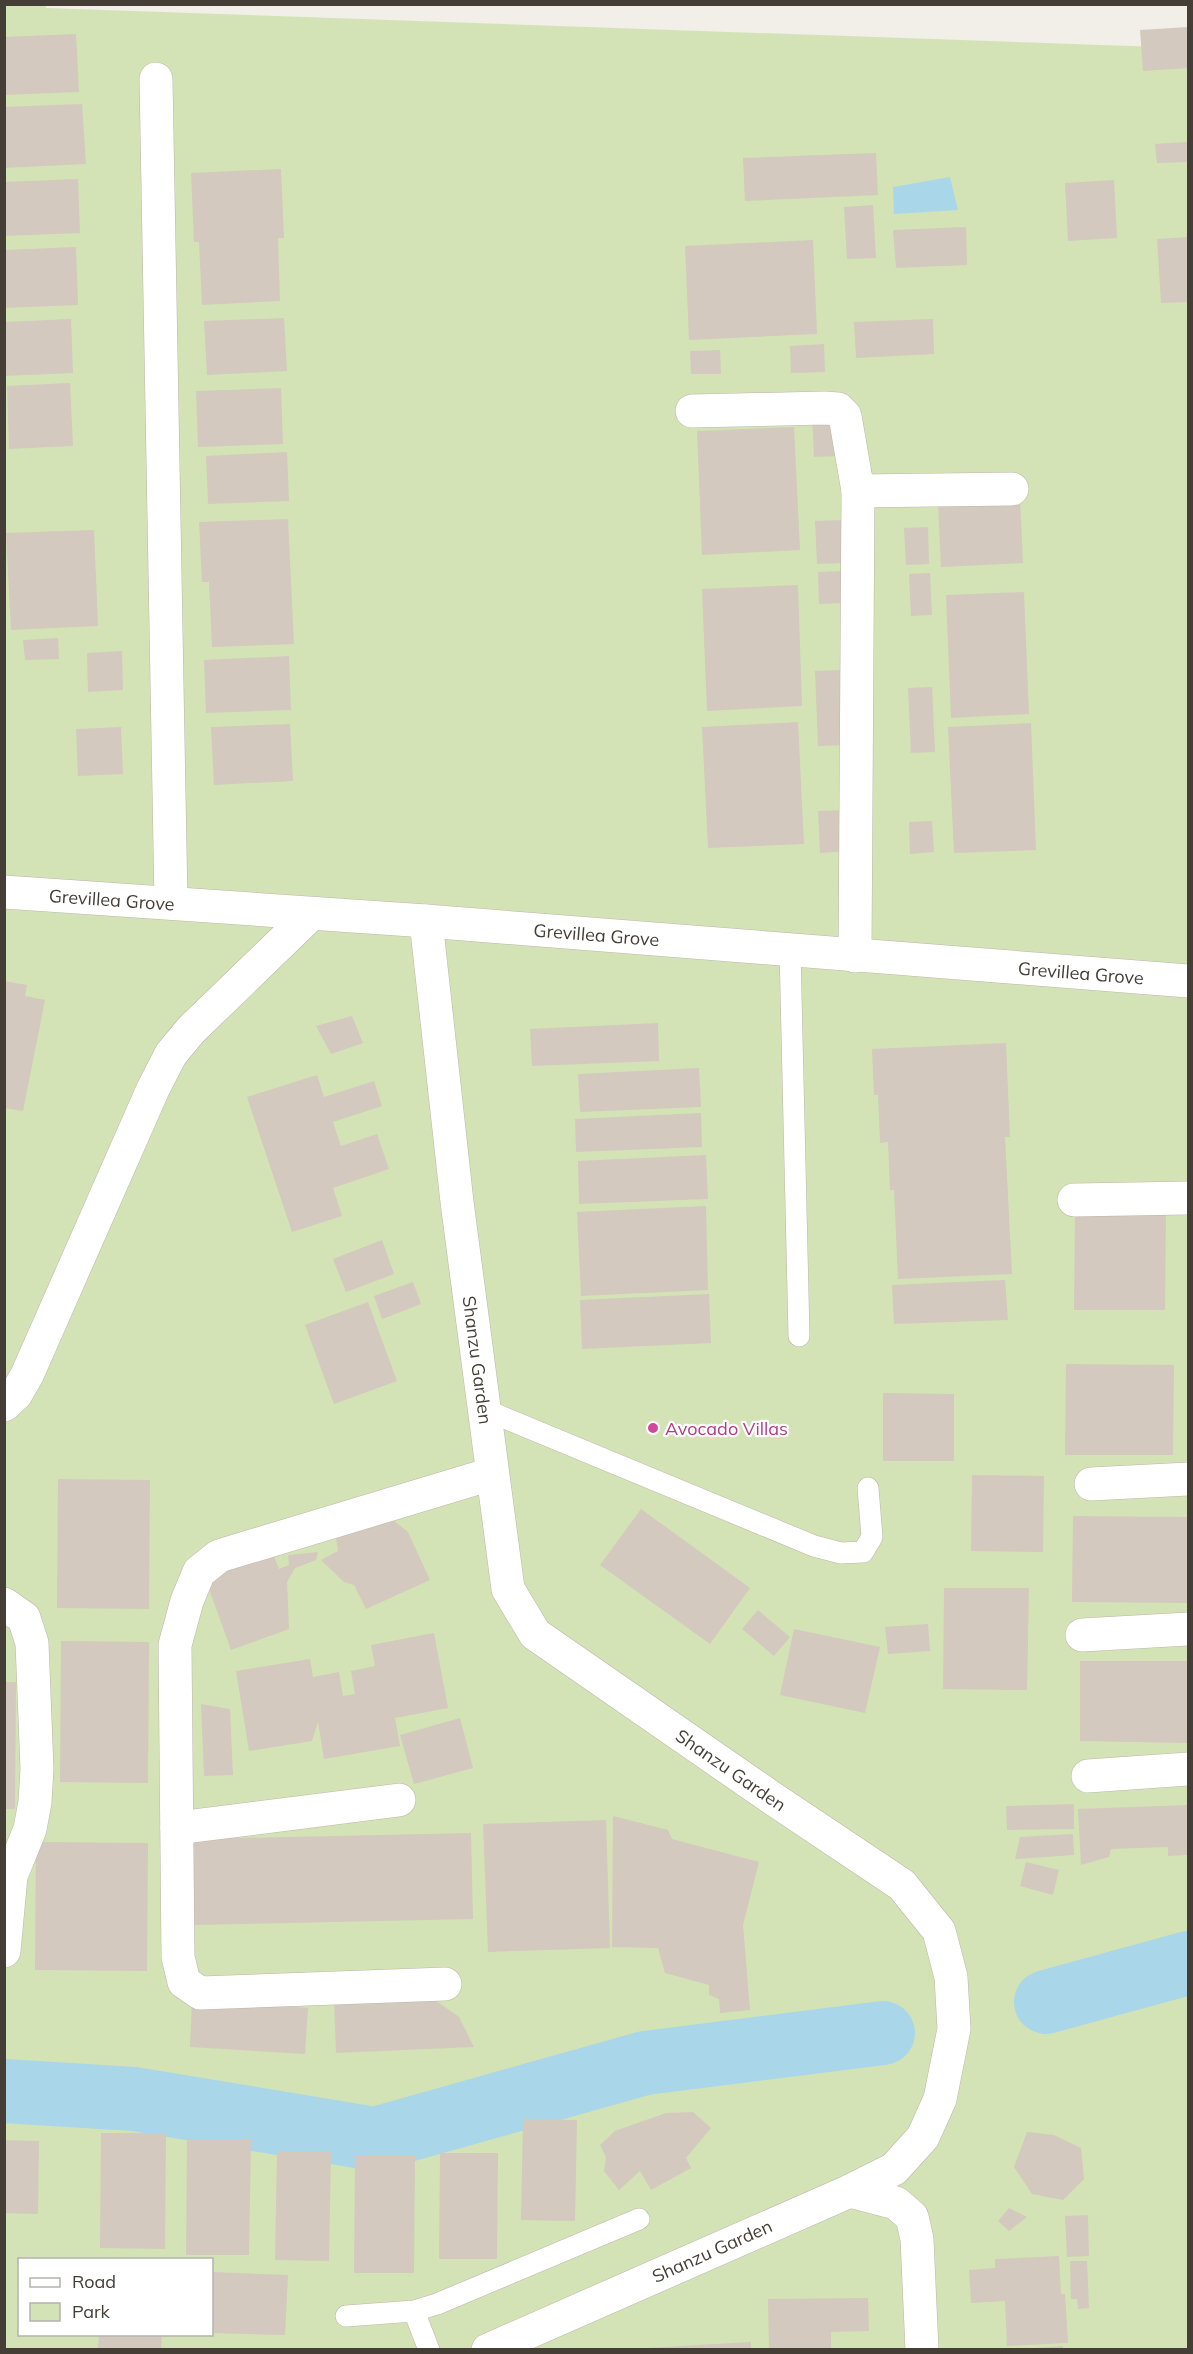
<svg xmlns="http://www.w3.org/2000/svg" width="1193" height="2354" font-family="Mulish,sans-serif">
<style>
.green{fill:#d3e3b5;fill-rule:evenodd}
.water{fill:#aad6e9}
.lines{fill:none;stroke-linecap:round;stroke-linejoin:round}
.river{stroke:#aad6e9;stroke-width:64}
.building{fill:#d3c9be}
.service-casing{stroke:#bdb5ab;stroke-width:22}
.minor-casing{stroke:#bdb5ab;stroke-width:34}
.tertiary-casing{stroke:#bdb5ab;stroke-width:34}
.service{stroke:#fff;stroke-width:21}
.minor{stroke:#fff;stroke-width:33}
.tertiary{stroke:#fff;stroke-width:33}
.hotel-dot{fill:#d1479c;stroke:#fff;stroke-width:2}
.labels{text-anchor:middle;dominant-baseline:central;stroke-width:4.5;stroke-linejoin:round;paint-order:stroke}
.street-label{font-size:18px;fill:#453e37;stroke:#fff}
.hotel-label{font-size:18px;fill:#b23c85;stroke:#fff;text-anchor:start}
</style>
<rect width="100%" height="100%" fill="#f2eee8"/>
<!-- green -->
<path class="green" d="M 5,5 L 46,5 L 46,8 L 1188,48 L 1188,2349 L 5,2350 ZM 20,2260 L 212,2260 L 212,2334 L 20,2334 Z"/>
<!-- water -->
<path class="water" d="M 950,177 L 958,210 L 894,214 L 893,187 Z"/>
<g class="lines">
<!-- river -->
<path class="river" d="M 1046,2002 L 1188,1963
M 4,2091 L 134,2099 L 375,2139 L 645,2063 L 883,2033"/>
</g>
<!-- building -->
<path class="building" d="M 1188,27 L 1188,68 L 1143,71 L 1140,30 Z
M 76,34 L 79,92 L 4,95 L 4,37 Z
M 82,104 L 86,164 L 4,168 L 4,107 Z
M 1188,142 L 1188,162 L 1157,163 L 1155,144 Z
M 876,153 L 878,195 L 745,201 L 743,158 Z
M 281,169 L 284,238 L 278,238 L 280,301 L 202,305 L 199,242 L 194,242 L 191,173 Z
M 78,179 L 80,233 L 4,236 L 4,182 Z
M 1114,180 L 1117,238 L 1068,241 L 1065,183 Z
M 873,205 L 876,258 L 847,259 L 844,207 Z
M 966,227 L 967,265 L 896,268 L 893,230 Z
M 1188,237 L 1188,302 L 1161,303 L 1157,239 Z
M 813,240 L 817,334 L 689,340 L 685,246 Z
M 76,247 L 78,305 L 4,308 L 4,250 Z
M 284,318 L 287,371 L 207,375 L 204,321 Z
M 71,319 L 73,373 L 4,376 L 4,322 Z
M 933,319 L 934,354 L 856,358 L 854,322 Z
M 824,344 L 825,372 L 791,373 L 790,346 Z
M 720,350 L 721,374 L 691,374 L 690,351 Z
M 70,383 L 73,446 L 9,449 L 7,386 Z
M 281,388 L 283,444 L 198,447 L 196,391 Z
M 835,414 L 837,456 L 814,457 L 812,415 Z
M 794,427 L 800,550 L 702,555 L 697,431 Z
M 287,452 L 289,501 L 208,504 L 206,456 Z
M 1020,497 L 1023,563 L 941,567 L 938,501 Z
M 288,519 L 294,644 L 212,647 L 209,582 L 202,582 L 199,522 Z
M 842,520 L 843,563 L 817,564 L 815,521 Z
M 928,527 L 929,564 L 906,565 L 904,528 Z
M 94,530 L 98,626 L 11,630 L 6,533 Z
M 844,571 L 846,603 L 819,604 L 818,572 Z
M 930,573 L 932,615 L 911,616 L 909,574 Z
M 798,585 L 802,706 L 707,711 L 702,589 Z
M 1024,592 L 1029,714 L 951,718 L 946,595 Z
M 58,638 L 59,659 L 25,660 L 23,640 Z
M 122,651 L 123,690 L 88,692 L 87,653 Z
M 289,656 L 291,710 L 206,713 L 204,660 Z
M 843,670 L 846,745 L 818,746 L 815,671 Z
M 932,687 L 935,752 L 911,753 L 908,688 Z
M 798,722 L 804,844 L 708,848 L 702,727 Z
M 1031,723 L 1036,850 L 954,853 L 948,727 Z
M 290,724 L 293,781 L 214,785 L 211,727 Z
M 121,727 L 123,774 L 78,776 L 76,729 Z
M 846,810 L 848,851 L 820,853 L 818,811 Z
M 932,821 L 934,852 L 910,854 L 909,822 Z
M 4,981 L 27,985 L 25,996 L 45,1000 L 23,1111 L 4,1108 Z
M 352,1016 L 363,1043 L 331,1054 L 316,1026 Z
M 658,1023 L 659,1061 L 532,1066 L 530,1029 Z
M 1006,1043 L 1010,1137 L 1005,1137 L 1012,1274 L 898,1279 L 894,1190 L 890,1190 L 888,1142 L 880,1143 L 878,1095 L 874,1095 L 872,1049 Z
M 699,1068 L 701,1107 L 580,1112 L 578,1074 Z
M 317,1075 L 324,1097 L 374,1081 L 382,1106 L 333,1122 L 341,1146 L 377,1134 L 389,1169 L 333,1188 L 342,1216 L 292,1232 L 247,1097 Z
M 701,1113 L 702,1147 L 576,1152 L 575,1119 Z
M 706,1155 L 708,1199 L 579,1204 L 578,1161 Z
M 706,1206 L 708,1290 L 581,1296 L 577,1212 Z
M 1075,1210 L 1166,1211 L 1165,1310 L 1074,1310 Z
M 382,1240 L 394,1274 L 346,1292 L 333,1259 Z
M 1005,1280 L 1008,1320 L 894,1324 L 892,1285 Z
M 413,1282 L 421,1304 L 382,1319 L 374,1296 Z
M 709,1294 L 711,1343 L 582,1349 L 580,1300 Z
M 368,1302 L 397,1381 L 334,1404 L 305,1325 Z
M 1066,1364 L 1174,1365 L 1173,1455 L 1065,1455 Z
M 883,1393 L 954,1394 L 954,1461 L 883,1461 Z
M 972,1475 L 1044,1476 L 1043,1552 L 971,1551 Z
M 58,1479 L 150,1480 L 149,1609 L 57,1608 Z
M 641,1509 L 750,1588 L 710,1644 L 600,1565 Z
M 388,1516 L 408,1532 L 430,1580 L 366,1609 L 354,1585 L 344,1582 L 321,1560 L 338,1551 L 334,1524 Z
M 1073,1516 L 1188,1517 L 1188,1603 L 1072,1602 Z
M 272,1551 L 279,1569 L 289,1565 L 288,1555 L 318,1552 L 316,1560 L 295,1568 L 287,1582 L 289,1629 L 231,1650 L 204,1575 Z
M 944,1588 L 1029,1588 L 1027,1690 L 943,1689 Z
M 758,1610 L 790,1637 L 774,1656 L 742,1629 Z
M 928,1624 L 930,1651 L 888,1654 L 885,1627 Z
M 794,1629 L 880,1647 L 865,1713 L 780,1695 Z
M 434,1633 L 448,1708 L 395,1718 L 400,1746 L 324,1759 L 318,1722 L 312,1741 L 249,1751 L 236,1671 L 310,1659 L 313,1677 L 339,1672 L 343,1696 L 355,1694 L 351,1671 L 375,1666 L 371,1645 Z
M 61,1641 L 149,1642 L 148,1783 L 60,1782 Z
M 1080,1661 L 1188,1661 L 1188,1743 L 1080,1741 Z
M 4,1682 L 16,1682 L 15,1809 L 4,1809 Z
M 201,1704 L 230,1709 L 233,1775 L 204,1776 Z
M 460,1718 L 473,1768 L 414,1784 L 400,1735 Z
M 1074,1804 L 1074,1829 L 1007,1830 L 1006,1806 Z
M 1188,1805 L 1188,1855 L 1168,1856 L 1168,1847 L 1111,1849 L 1109,1857 L 1081,1865 L 1078,1809 Z
M 613,1816 L 668,1830 L 672,1839 L 759,1862 L 743,1925 L 750,2010 L 720,2013 L 719,1999 L 709,1995 L 709,1985 L 665,1973 L 658,1948 L 612,1947 Z
M 606,1820 L 610,1948 L 488,1952 L 483,1824 Z
M 471,1833 L 473,1919 L 193,1925 L 191,1839 Z
M 1073,1834 L 1074,1855 L 1015,1859 L 1020,1837 Z
M 36,1842 L 148,1843 L 147,1971 L 35,1970 Z
M 1026,1862 L 1059,1870 L 1053,1895 L 1020,1886 Z
M 432,1998 L 459,2017 L 474,2047 L 336,2053 L 334,2002 Z
M 192,2000 L 308,2008 L 305,2054 L 190,2047 Z
M 693,2112 L 711,2128 L 686,2158 L 691,2168 L 651,2190 L 640,2171 L 619,2190 L 604,2171 L 606,2157 L 600,2145 L 615,2131 L 666,2113 Z
M 523,2119 L 577,2120 L 575,2221 L 521,2220 Z
M 1027,2132 L 1054,2135 L 1081,2148 L 1084,2179 L 1063,2200 L 1032,2194 L 1014,2167 Z
M 101,2133 L 166,2133 L 165,2249 L 100,2248 Z
M 187,2139 L 251,2139 L 249,2255 L 186,2255 Z
M 4,2140 L 39,2141 L 38,2214 L 4,2213 Z
M 277,2151 L 331,2151 L 329,2261 L 275,2260 Z
M 440,2153 L 498,2153 L 497,2259 L 439,2259 Z
M 355,2156 L 415,2156 L 414,2273 L 354,2273 Z
M 1009,2208 L 1027,2217 L 1009,2231 L 998,2221 Z
M 1088,2215 L 1089,2256 L 1067,2257 L 1065,2216 Z
M 1059,2256 L 1061,2294 L 1065,2294 L 1068,2343 L 1007,2346 L 1005,2301 L 971,2303 L 969,2270 L 995,2268 L 995,2259 Z
M 1070,2261 L 1087,2261 L 1089,2308 L 1078,2309 L 1077,2299 L 1071,2299 Z
M 212,2272 L 288,2275 L 285,2335 L 212,2333 Z
M 868,2298 L 869,2331 L 831,2332 L 831,2350 L 769,2350 L 768,2299 Z
M 99,2334 L 162,2334 L 161,2350 L 98,2350 Z
M 751,2342 L 751,2350 L 645,2350 L 645,2348 Z
M 1063,2346 L 1063,2350 L 1035,2350 L 1035,2348 Z"/>
<g class="lines">
<defs>
<path id="service" d="M 790,950 L 799,1336
M 483,1409 L 814,1546 L 841,1553 L 863,1552 L 872,1537 L 868,1488
M 414,2311 L 429,2350
M 346,2316 L 414,2311 L 437,2304 L 639,2219"/>
<g id="minor">
<path d="M 156,79 L 171,903"/>
<path d="M 692,411 L 825,408 L 838,409 L 845,416 L 858,491 L 855,956"/>
<path d="M 858,491 L 1012,489"/>
<path id="s1" d="M 426,921 L 457,1202 L 508,1589 L 535,1634 L 769,1796 L 902,1885 L 939,1931 L 951,1977 L 954,2029 L 940,2099 L 923,2137 L 894,2169 L 850,2191 L 488,2350"/>
<path d="M 1074,1200 L 1188,1198"/>
<path d="M 4,1405 L 16,1394 L 27,1375 L 153,1089 L 171,1054 L 191,1030 L 310,915"/>
<path d="M 1091,1484 L 1188,1479"/>
<path d="M 4,1604 L 24,1618 L 32,1643 L 37,1769 L 35,1802 L 30,1829 L 11,1876 L 4,1951"/>
<path d="M 1082,1635 L 1188,1629"/>
<path d="M 1088,1776 L 1188,1769"/>
<path d="M 177,1828 L 399,1800"/>
<path d="M 445,1984 L 200,1993 L 184,1982 L 178,1957 L 175,1645 L 187,1601 L 199,1572 L 219,1556 L 491,1474"/>
<path d="M 850,2191 L 896,2203 L 912,2217 L 917,2239 L 922,2350"/>
</g>
<g id="tertiary">
<path id="s2" d="M 4,892 L 426,921 L 1188,981"/>
</g>
</defs>
<!-- service casing -->
<use href="#service" class="service-casing"/>
<!-- minor casing -->
<use href="#minor" class="minor-casing"/>
<!-- tertiary casing -->
<use href="#tertiary" class="tertiary-casing"/>
<!-- service -->
<use href="#service" class="service"/>
<!-- minor -->
<use href="#minor" class="minor"/>
<!-- tertiary -->
<use href="#tertiary" class="tertiary"/>
</g>
<!-- markers -->
<circle class="hotel-dot" cx="653" cy="1428" r="6"/>
<g class="labels">
<!-- street labels -->
<g class="street-label">
<text stroke="none"><textPath href="#s2" startOffset="108">Grevillea Grove</textPath></text>
<text stroke="none"><textPath href="#s2" startOffset="594">Grevillea Grove</textPath></text>
<text stroke="none"><textPath href="#s2" startOffset="1080">Grevillea Grove</textPath></text>
<text stroke="none"><textPath href="#s1" startOffset="442">Shanzu Garden</textPath></text>
<text stroke="none"><textPath href="#s1" startOffset="964">Shanzu Garden</textPath></text>
<text transform="translate(712 2251) rotate(-24)">Shanzu Garden</text>
</g>
<!-- hotel labels -->
<g class="hotel-label">
<text x="665" y="1428">Avocado Villas</text>
</g>
</g>
<!-- border -->
<rect width="1193" height="2354" fill="none" stroke="#453e37" stroke-width="12"/>
<!-- legend -->
<rect x="18" y="2258" width="195" height="78" fill="#ffffff" stroke="#b5b2af" stroke-width="1.5"/>
<rect x="30" y="2278" width="30" height="9" fill="#ffffff" stroke="#b5b2af" stroke-width="1.5"/>
<text x="72" y="2288" font-size="18" fill="#453e37">Road</text>
<rect x="30" y="2303" width="30" height="18" fill="#d3e3b5" stroke="#b5b2af" stroke-width="1.5"/>
<text x="72" y="2318" font-size="18" fill="#453e37">Park</text>
</svg>
